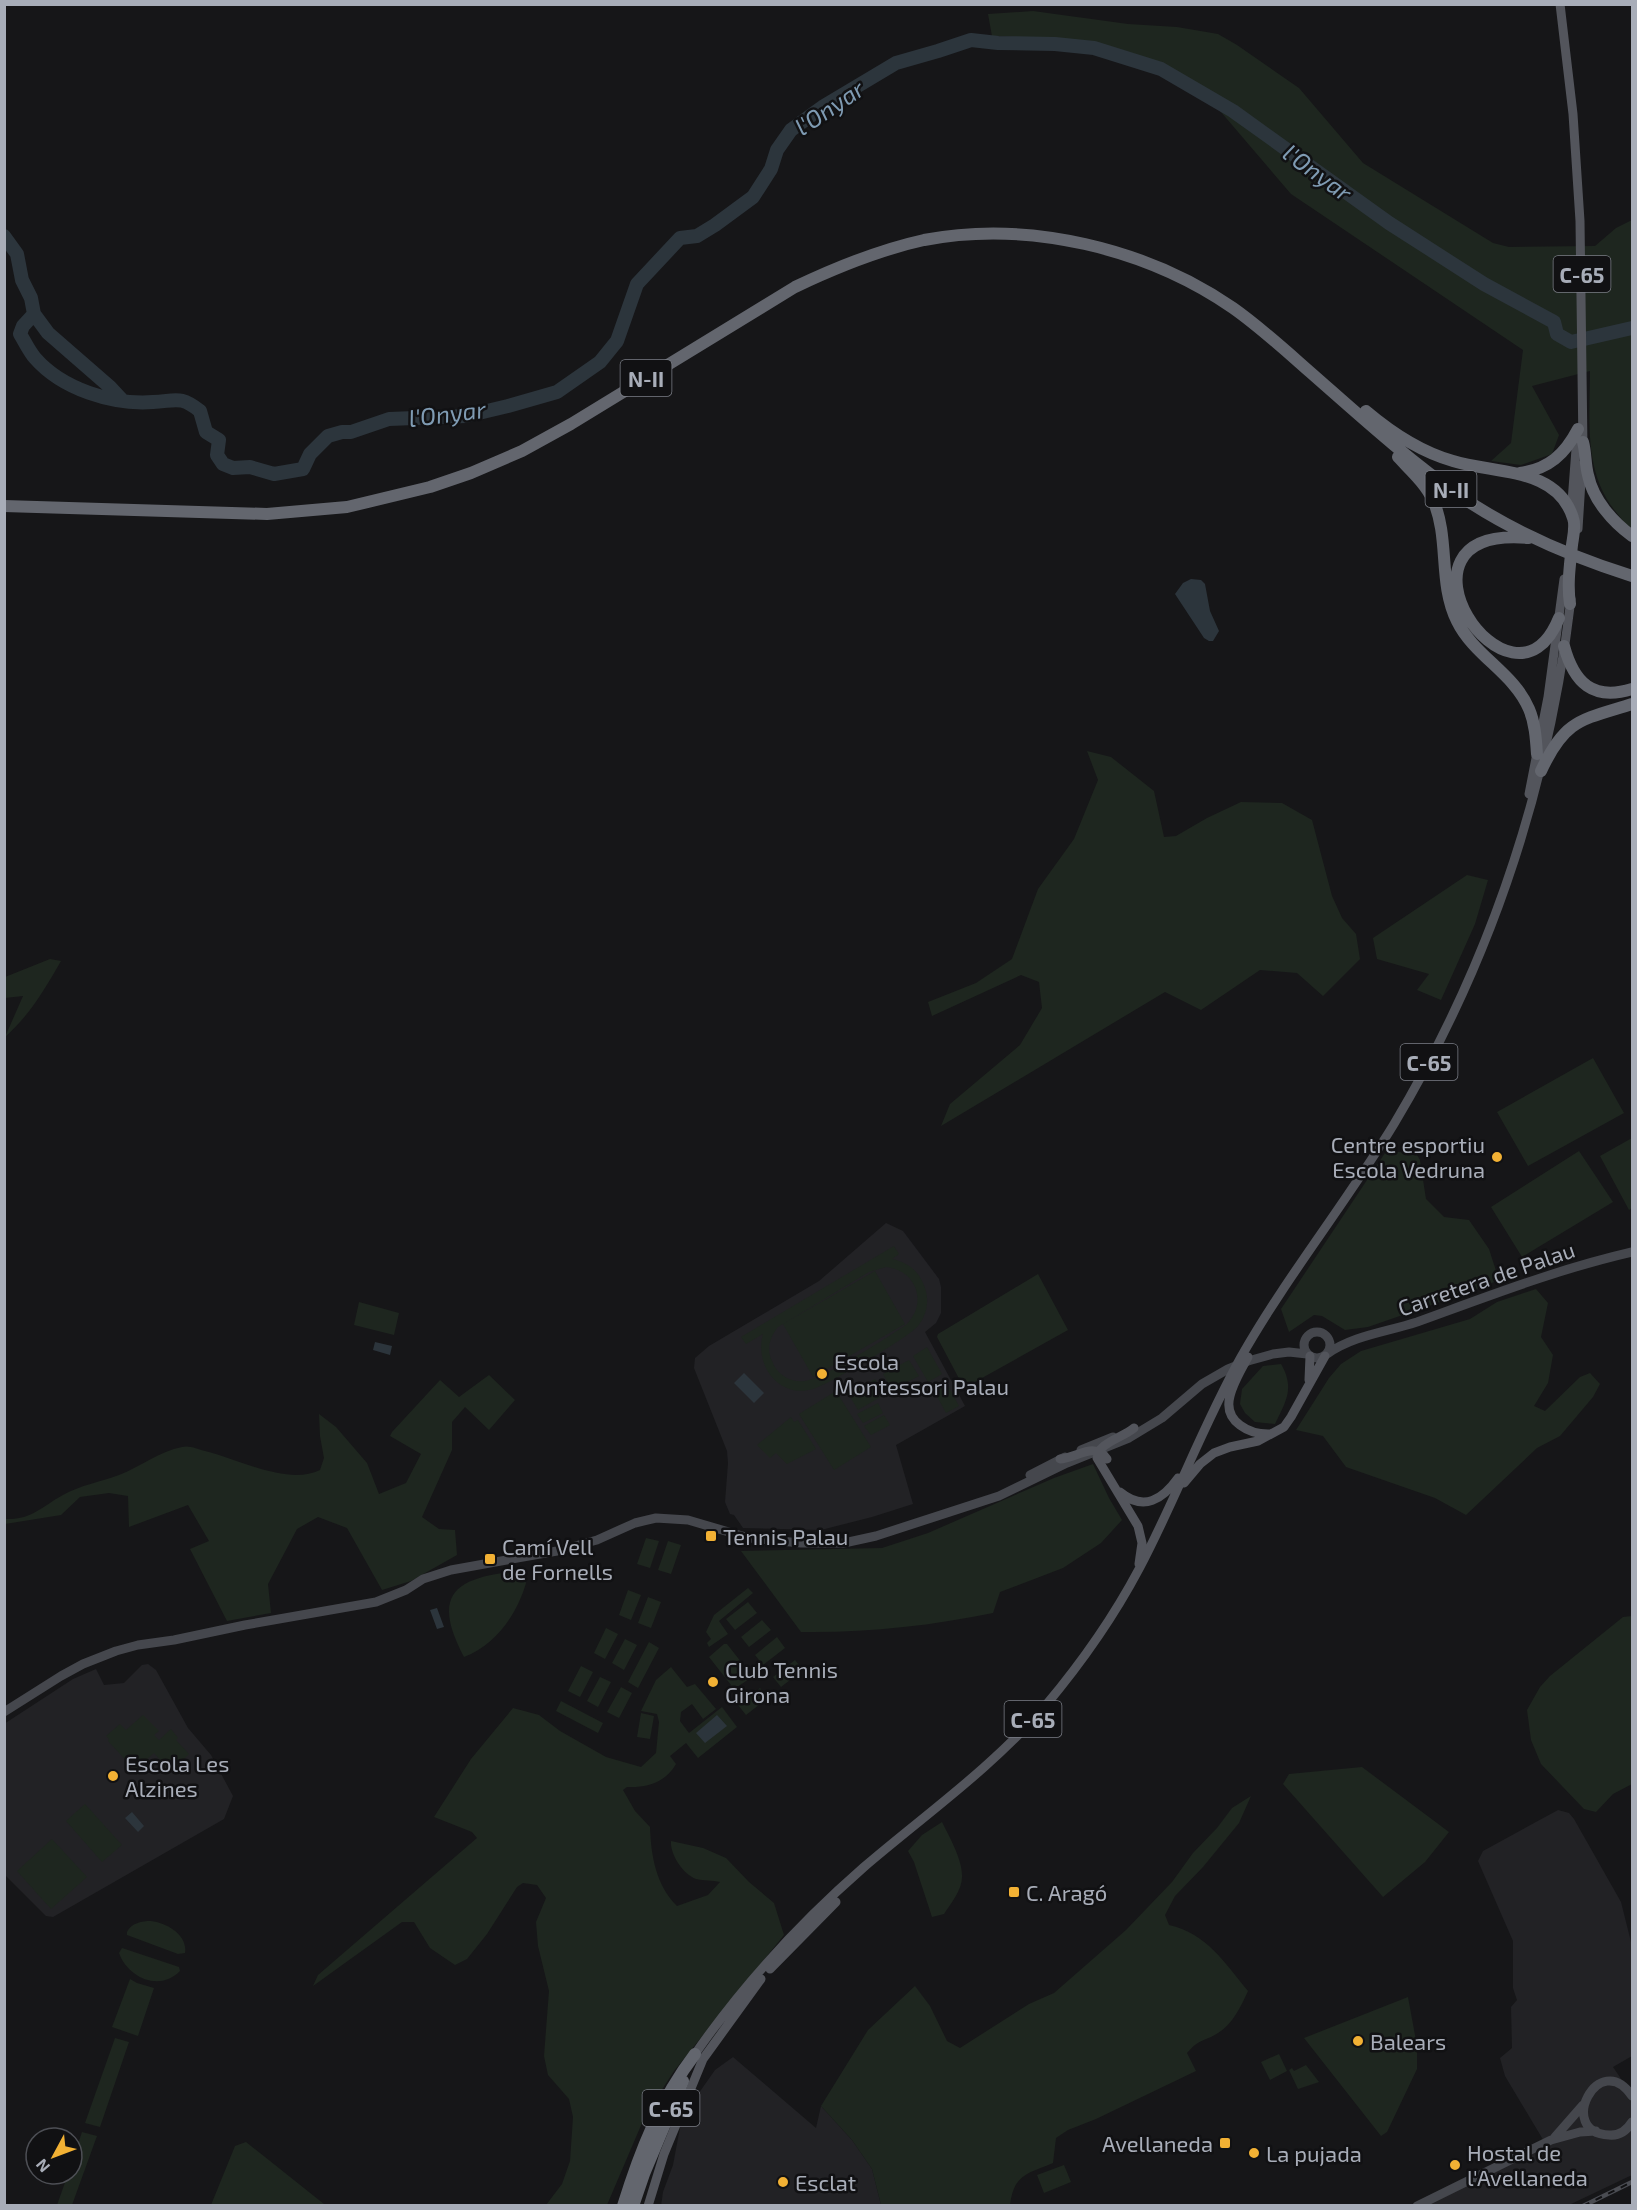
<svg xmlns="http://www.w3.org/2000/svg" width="1637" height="2210" font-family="'Exo 2',sans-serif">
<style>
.built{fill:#222225}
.green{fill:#1e261f;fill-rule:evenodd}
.water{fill:#2c353c}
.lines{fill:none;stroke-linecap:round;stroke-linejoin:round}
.river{stroke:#2c353c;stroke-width:14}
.secondary{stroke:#45474d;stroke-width:9}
.primary{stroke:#53555c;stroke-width:9}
.highway{stroke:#63666e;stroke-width:12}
.rail-casing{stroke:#4a4c52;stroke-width:4.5}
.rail{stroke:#111113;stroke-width:2;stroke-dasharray:7;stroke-linecap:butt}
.poi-dot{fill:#f2b134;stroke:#111113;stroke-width:2}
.labels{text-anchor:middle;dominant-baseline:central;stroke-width:5;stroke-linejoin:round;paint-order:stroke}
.shield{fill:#111113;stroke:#7b7e86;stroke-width:1.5}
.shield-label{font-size:21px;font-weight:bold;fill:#a8adb8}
.poi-label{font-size:22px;fill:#a8adb8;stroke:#111113;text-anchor:start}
.street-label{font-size:22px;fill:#a8adb8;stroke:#111113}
.water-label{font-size:24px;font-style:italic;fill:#7f9bb3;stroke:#111113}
</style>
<rect width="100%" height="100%" fill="#161618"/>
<!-- built -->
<path class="built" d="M 886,1223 L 903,1231 L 939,1279 L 941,1287 L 941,1313 L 936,1323 L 925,1332 L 965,1406 L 896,1445 L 913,1504 L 872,1517 L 821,1530 L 743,1528 L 734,1515 L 730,1514 L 725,1502 L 728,1463 L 727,1451 L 694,1368 L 695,1358 L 709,1346 L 819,1281 Z
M 148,1664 L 156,1670 L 188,1728 L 211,1755 L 233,1796 L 224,1819 L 53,1917 L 46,1916 L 5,1875 L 4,1724 L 73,1679 L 96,1669 L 104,1685 L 124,1683 L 142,1665 Z
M 1558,1810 L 1569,1813 L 1574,1819 L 1621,1902 L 1632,1946 L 1632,2056 L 1613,2067 L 1632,2095 L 1632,2175 L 1569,2205 L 1411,2206 L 1545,2143 L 1505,2076 L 1500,2058 L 1512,2048 L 1511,2007 L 1517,2000 L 1513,1988 L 1513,1941 L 1478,1861 L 1483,1851 Z
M 733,2057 L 816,2128 L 821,2106 L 852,2140 L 872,2169 L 881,2205 L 661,2206 L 663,2192 L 673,2165 L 682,2117 L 715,2070 Z"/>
<!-- green -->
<path class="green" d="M 1033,11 L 1128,24 L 1177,27 L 1218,34 L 1237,45 L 1299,88 L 1363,163 L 1493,243 L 1509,247 L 1595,246 L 1616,228 L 1632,220 L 1632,528 C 1625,525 1621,518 1616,512 C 1583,472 1590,419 1590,371 L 1532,386 L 1559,435 L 1552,454 L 1521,465 L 1491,461 L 1511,443 L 1523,350 L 1291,194 L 1203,91 L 1150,59 L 1076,40 L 992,36 L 988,14 Z
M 1087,751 L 1111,757 L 1154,791 L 1164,837 L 1176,836 L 1207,818 L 1241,802 L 1282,803 L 1312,820 L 1332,896 L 1342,918 L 1356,934 L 1360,959 L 1323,996 L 1297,973 L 1260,970 L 1201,1010 L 1165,992 L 941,1126 L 950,1104 L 1020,1045 L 1042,1008 L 1039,982 L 1021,975 L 932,1016 L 928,1002 L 976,983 L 1012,959 L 1038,889 L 1074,839 L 1098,780 Z
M 1467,875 L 1488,880 L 1475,924 L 1441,1000 L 1417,990 L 1429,974 L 1377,959 L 1373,938 Z
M 50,959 L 61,961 C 45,989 29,1016 5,1037 L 23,996 L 5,998 L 5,977 Z
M 1593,1058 L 1624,1113 L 1528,1166 L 1497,1112 Z
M 1632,1138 L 1632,1208 L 1629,1210 L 1600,1156 Z
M 1387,1150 L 1417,1155 L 1420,1160 L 1426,1199 L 1444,1217 L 1469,1220 L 1489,1249 L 1499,1280 L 1472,1291 L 1368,1327 L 1345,1330 L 1322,1316 L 1314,1315 L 1289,1332 L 1281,1309 Z
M 1579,1151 L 1613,1202 L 1522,1257 L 1491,1207 Z
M 894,1246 L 899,1254 L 892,1259 C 906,1262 917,1269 923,1283 C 930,1297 928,1314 918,1326 C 909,1337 828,1385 813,1389 C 779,1399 754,1365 763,1334 L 746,1344 L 741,1337 ZM 886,1267 C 916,1270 928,1302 907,1324 C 892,1335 821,1380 805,1381 C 791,1383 777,1375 772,1361 C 766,1349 770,1337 778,1327 L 869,1272 Z
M 875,1271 L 905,1324 L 813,1377 L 783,1324 Z
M 1038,1274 L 1068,1330 L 964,1388 L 937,1337 L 938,1334 Z
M 1536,1289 L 1548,1303 L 1541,1337 L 1553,1355 L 1548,1383 L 1534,1406 L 1545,1411 L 1580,1377 L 1590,1373 L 1600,1384 L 1593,1397 L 1560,1436 L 1537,1448 L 1466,1515 L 1435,1498 L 1346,1467 L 1323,1436 L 1296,1430 L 1329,1378 L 1341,1364 L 1361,1351 L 1470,1319 L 1497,1302 Z
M 359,1302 L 399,1313 L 394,1335 L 354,1325 Z
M 927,1347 L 942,1374 L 928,1382 L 913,1356 Z
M 909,1360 L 919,1376 L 892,1390 L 883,1374 Z
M 1281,1364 C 1295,1388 1286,1401 1275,1424 L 1255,1422 L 1245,1413 L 1240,1404 L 1242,1389 L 1263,1366 Z
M 489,1375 L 515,1400 L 489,1430 L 465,1407 L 452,1422 L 452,1450 L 422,1517 L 439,1529 L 455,1530 L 457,1555 L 411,1581 L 382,1590 L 347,1528 L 318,1517 L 297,1529 L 268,1584 L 271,1613 L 227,1621 L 190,1549 L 209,1541 L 188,1505 L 129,1527 L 128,1496 L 109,1493 L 80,1497 L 61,1515 L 5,1524 L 5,1519 C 32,1520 41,1507 63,1495 C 81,1485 100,1482 119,1475 C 140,1467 160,1451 182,1447 C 189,1445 198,1449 205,1451 C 238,1459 288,1486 320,1470 L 324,1458 L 320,1436 L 319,1414 L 336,1427 L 367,1463 L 379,1494 L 406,1483 L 421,1454 L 390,1436 L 392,1432 L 440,1380 L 459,1397 Z
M 875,1379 L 884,1395 L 858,1410 L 849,1395 Z
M 945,1380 L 959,1406 L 946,1413 L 932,1387 Z
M 836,1391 L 871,1447 L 834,1470 L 799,1414 Z
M 878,1403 L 883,1413 L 863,1423 L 857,1414 Z
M 884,1415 L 890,1425 L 871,1435 L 864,1426 Z
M 791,1417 L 794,1422 L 798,1420 L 816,1449 L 787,1464 L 776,1453 L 770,1458 L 757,1445 Z
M 1093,1464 L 1109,1498 L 1122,1520 L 1101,1543 L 1063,1568 L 1000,1592 L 993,1613 C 930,1626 865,1633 801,1632 L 741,1551 L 882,1548 L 928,1533 L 1054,1478 Z
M 646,1538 L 659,1541 L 650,1568 L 637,1564 Z
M 668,1541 L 681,1545 L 671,1574 L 658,1570 Z
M 520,1571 L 526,1583 C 517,1614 496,1645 464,1657 C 430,1593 456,1577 520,1571 Z
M 748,1588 L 753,1593 L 719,1621 L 728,1634 L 709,1647 L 707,1643 L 711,1639 L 706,1632 L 714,1615 Z
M 628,1590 L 641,1595 L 631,1620 L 619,1615 Z
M 648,1597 L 661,1602 L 651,1628 L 638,1623 Z
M 748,1602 L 757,1613 L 735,1630 L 726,1619 Z
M 1632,1616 L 1632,1784 L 1613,1794 L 1596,1812 L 1584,1809 L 1541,1764 L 1531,1740 L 1527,1710 L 1540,1687 L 1550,1676 L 1623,1617 Z
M 762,1620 L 771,1630 L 749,1647 L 741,1637 Z
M 606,1628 L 618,1634 L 605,1659 L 594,1653 Z
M 777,1637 L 785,1648 L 763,1665 L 755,1655 Z
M 625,1639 L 637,1645 L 624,1670 L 612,1663 Z
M 649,1642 L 659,1648 L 638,1688 L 628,1682 Z
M 724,1644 L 727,1644 L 749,1672 L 749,1679 L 727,1694 L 725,1691 L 731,1685 L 709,1657 Z
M 795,1660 L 803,1670 L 781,1687 L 773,1677 Z
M 581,1666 L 593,1672 L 580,1697 L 568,1691 Z
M 671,1667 L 687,1687 L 695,1684 L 716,1709 L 703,1719 L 692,1704 L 681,1712 L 680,1721 L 689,1733 L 722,1707 L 737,1727 L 698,1758 L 686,1743 L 670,1756 L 676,1764 C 666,1782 647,1788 627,1787 L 623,1790 L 635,1811 L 650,1827 C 651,1856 656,1885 677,1906 L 708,1895 L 720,1882 C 713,1880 703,1881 696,1879 C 683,1874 670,1855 671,1841 L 703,1848 L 726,1858 L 749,1882 L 774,1903 L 784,1935 L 674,2071 L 645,2116 L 607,2205 L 546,2205 L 562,2184 L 570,2161 L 573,2117 L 569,2099 L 548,2075 L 544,2056 L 549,1991 L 538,1946 L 536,1922 L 546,1898 L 537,1885 L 523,1883 L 517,1887 L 487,1934 L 467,1959 L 455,1965 L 430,1948 L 414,1922 L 402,1922 L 313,1986 L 318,1975 L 477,1838 L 472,1832 L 434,1817 L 471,1759 L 513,1708 L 539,1715 L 560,1731 L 606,1757 L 641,1767 L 656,1753 L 659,1722 L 657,1714 L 641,1711 L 656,1680 Z
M 600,1677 L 611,1682 L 598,1707 L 587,1701 Z
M 621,1687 L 632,1693 L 619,1718 L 607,1712 Z
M 760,1688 L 768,1698 L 746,1715 L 738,1705 Z
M 561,1701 L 603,1723 L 598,1733 L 556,1711 Z
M 641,1713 L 654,1716 L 650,1739 L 637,1737 Z
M 143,1715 L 159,1731 L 154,1735 L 159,1740 L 171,1729 L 178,1738 L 176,1740 L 189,1754 L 171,1772 L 154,1753 L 137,1768 L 132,1767 L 108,1741 L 109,1739 L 106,1736 L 120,1724 L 126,1730 Z
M 1362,1767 L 1449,1832 L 1425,1862 L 1383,1897 L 1283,1784 L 1289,1774 Z
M 1251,1796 L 1239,1823 L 1203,1867 L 1175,1896 L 1165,1915 L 1169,1925 C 1206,1933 1225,1963 1248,1991 C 1241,2006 1233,2024 1218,2033 C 1204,2042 1200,2038 1187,2053 L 1196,2071 L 1096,2119 L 1068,2130 L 1056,2138 L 1053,2163 C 1027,2174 1014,2174 1010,2205 L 881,2205 L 872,2169 L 852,2140 L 821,2106 L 868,2030 L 915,1986 L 930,2006 L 947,2041 L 960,2048 L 1029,2004 L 1054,1993 L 1126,1930 L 1172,1882 L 1193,1853 L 1217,1828 L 1232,1808 Z
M 85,1804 L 122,1845 L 102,1862 L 66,1821 Z
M 942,1822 C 949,1836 962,1859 962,1875 C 963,1889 951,1903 944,1914 L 932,1917 L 914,1862 L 908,1851 L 922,1835 Z
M 52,1839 L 87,1877 L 51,1909 L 17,1871 Z
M 151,1921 C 167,1923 188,1935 185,1953 L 178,1954 L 127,1935 L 127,1932 C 131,1923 142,1921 151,1921 Z
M 122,1948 L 179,1967 L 180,1971 C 160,1992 128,1978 119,1953 Z
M 130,1979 L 137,1983 L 154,1988 L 138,2036 L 112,2027 Z
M 1408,1997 L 1417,2046 L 1417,2069 L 1387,2132 L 1381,2136 L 1304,2038 Z
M 115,2038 L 129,2042 L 100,2127 L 85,2123 Z
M 1279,2054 L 1287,2071 L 1270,2080 L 1261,2062 Z
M 1306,2065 L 1319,2082 L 1298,2089 L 1289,2070 L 1292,2068 L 1294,2071 Z
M 82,2132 L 97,2136 L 72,2205 L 57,2205 L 68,2174 L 72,2174 L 72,2162 Z
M 246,2142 L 324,2204 L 326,2205 L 211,2205 L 235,2146 Z
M 1064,2165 L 1071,2182 L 1044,2193 L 1037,2175 Z"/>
<!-- water -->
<path class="water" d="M 1191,579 L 1201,580 L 1205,584 L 1210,611 L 1219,631 L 1213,641 L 1209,641 L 1204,638 L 1175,594 L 1183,583 Z
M 375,1342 L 392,1346 L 390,1355 L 373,1350 Z
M 744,1373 L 764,1393 L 754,1403 L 734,1383 Z
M 437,1608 L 444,1627 L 437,1629 L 430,1610 Z
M 717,1715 L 727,1726 L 705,1743 L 696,1733 Z
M 132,1812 L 144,1826 L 138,1832 L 125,1818 Z"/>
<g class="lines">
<!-- river -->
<path class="river" d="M 4,236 L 17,254 L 22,280 L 31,298 L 34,314 L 23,326 L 20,334 C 25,342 29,351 35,358 C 62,389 112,405 153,402 C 176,401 180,395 200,411 L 206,432 L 219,440 L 217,455 L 223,464 L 233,468 L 250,467 L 274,474 L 303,469 L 310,454 L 328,436 L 342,432 L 351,432 L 389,419 L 466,416 L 508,406 L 557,392 L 600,362 L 617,341 L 637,284 L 680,238 L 697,236 L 715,225 L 753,197 L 771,169 L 777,150 L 791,130 L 824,106 L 896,63 L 938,51 L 971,40 L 998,43 L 1055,44 L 1094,48 L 1161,69 L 1233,111 L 1389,223 L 1484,284 L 1554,322 L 1557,334 L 1571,342 L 1632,328
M 34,314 L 48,333 L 110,387 L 123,401"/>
<!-- secondary -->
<path class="secondary" d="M1304 1345a13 13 0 1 1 26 0a13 13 0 1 1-26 0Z
M 1327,1354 C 1354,1335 1387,1332 1417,1322 C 1489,1296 1558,1269 1632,1252
M 1081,1450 L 1113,1437
M 1030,1475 L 1065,1457
M 4,1712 L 61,1676 L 83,1664 L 116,1651 L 138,1645 L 174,1640 L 245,1625 L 376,1602 L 406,1590 L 423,1579 L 451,1570 L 557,1551 L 597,1540 L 635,1523 L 656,1518 L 688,1520 L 749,1538 L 801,1543 L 844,1543 L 876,1536 L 999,1496 L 1067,1463 L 1129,1438 L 1162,1418 L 1202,1384 L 1228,1369 L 1248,1361 L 1273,1354 L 1289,1352 L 1307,1354
M 1632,2096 C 1599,2047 1555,2133 1609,2135 C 1619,2136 1627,2130 1632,2122
M 1555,2137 L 1583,2105
M 1417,2206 L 1551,2140 L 1580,2132 L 1596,2131"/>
<!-- primary -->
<path class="primary" d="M 1560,4 L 1573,114 L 1580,221 L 1583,448
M 1571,515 L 1577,436
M 1578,529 L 1582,465
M 1529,794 L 1548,697 L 1564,579
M 1248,1357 C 1242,1368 1233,1383 1230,1396 C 1223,1422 1250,1435 1271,1434
M 1309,1380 L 1310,1356
M 1134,1428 C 1122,1438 1098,1443 1097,1458 L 1138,1526 L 1142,1543 L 1139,1564
M 1060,1459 C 1076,1458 1095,1441 1107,1459
M 1184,1483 L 1200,1464 L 1214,1453 L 1230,1447 L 1258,1441 L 1284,1427 L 1291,1417 L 1325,1356
M 1120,1492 C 1144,1512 1163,1499 1178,1478
M 770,1969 L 836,1902
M 695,2054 C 743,1985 801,1922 864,1867 C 926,1814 993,1767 1046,1705 C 1082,1662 1113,1618 1139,1569 C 1176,1499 1203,1425 1241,1357 C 1287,1276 1346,1203 1394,1124 C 1491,962 1549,786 1571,599
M 648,2206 L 664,2154 L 703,2059 L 761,1979"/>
<!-- highway -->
<path class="highway" d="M 1366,411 C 1392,433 1421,452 1453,461 C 1495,474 1557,467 1573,518 C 1576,526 1573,537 1572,545 C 1570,565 1567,584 1570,604
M 1583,442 C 1586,453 1585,464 1588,475 C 1593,500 1613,522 1632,536
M 1398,457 C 1410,470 1425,483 1433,500 C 1450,538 1438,583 1457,621 C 1474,656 1514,673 1529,709 C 1535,723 1536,739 1537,754
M 1520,473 C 1549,469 1565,454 1578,429
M 4,506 L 267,514 L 347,507 L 430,487 L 471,473 L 522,451 L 571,424 L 795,287 C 837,267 878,250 924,240 C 1028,220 1146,248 1233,308 C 1260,327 1285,350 1310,372 C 1359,415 1407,459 1460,496 C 1513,532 1572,557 1632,576
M 1529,538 C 1372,524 1512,734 1559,618
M 1564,646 C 1574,683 1593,701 1632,689
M 1541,771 C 1565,719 1581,720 1632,704
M 623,2206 C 640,2151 660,2100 695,2054
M 633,2206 L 644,2174 L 683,2081"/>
<defs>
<path id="rail" d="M 1583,2206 L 1632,2182"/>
</defs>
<!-- rail casing -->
<use href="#rail" class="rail-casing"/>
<!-- rail -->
<use href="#rail" class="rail"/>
</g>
<!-- markers -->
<g class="poi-dot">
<circle cx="1497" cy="1157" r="6"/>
<circle cx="822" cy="1374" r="6"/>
<rect x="705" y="1530" width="12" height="12" rx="3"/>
<rect x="484" y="1553" width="12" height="12" rx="3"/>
<circle cx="713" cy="1682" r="6"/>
<circle cx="113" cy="1776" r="6"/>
<rect x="1008" y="1886" width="12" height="12" rx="3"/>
<circle cx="1358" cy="2041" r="6"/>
<rect x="1219" y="2137" width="12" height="12" rx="3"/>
<circle cx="1254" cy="2153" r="6"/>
<circle cx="1455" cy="2165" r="6"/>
<circle cx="783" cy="2182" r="6"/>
</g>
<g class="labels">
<!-- shield labels -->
<g class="shield">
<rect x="1553.5" y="256" width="57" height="36" rx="4.5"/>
<rect x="620.5" y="360" width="51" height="36" rx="4.5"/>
<rect x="1425.5" y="471" width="51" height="36" rx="4.5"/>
<rect x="1400.5" y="1044" width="57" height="36" rx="4.5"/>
<rect x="1004.5" y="1701" width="57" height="36" rx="4.5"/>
<rect x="642.5" y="2090" width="57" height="36" rx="4.5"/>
</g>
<g class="shield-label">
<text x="1582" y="274">C-65</text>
<text x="646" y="378">N-II</text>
<text x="1451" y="489">N-II</text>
<text x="1429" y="1062">C-65</text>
<text x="1033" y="1719">C-65</text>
<text x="671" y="2108">C-65</text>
</g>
<!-- poi labels -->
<g class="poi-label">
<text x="1485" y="1144" text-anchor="end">Centre esportiu<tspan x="1485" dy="25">Escola Vedruna</tspan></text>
<text x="834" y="1361">Escola<tspan x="834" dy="25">Montessori Palau</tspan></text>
<text x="723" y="1536">Tennis Palau</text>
<text x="502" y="1546">Camí Vell<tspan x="502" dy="25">de Fornells</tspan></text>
<text x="725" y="1669">Club Tennis<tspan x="725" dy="25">Girona</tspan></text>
<text x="125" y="1763">Escola Les<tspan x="125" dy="25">Alzines</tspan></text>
<text x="1026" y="1892">C. Aragó</text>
<text x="1370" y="2041">Balears</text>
<text x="1213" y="2143" text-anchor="end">Avellaneda</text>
<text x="1467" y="2152">Hostal de<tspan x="1467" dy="25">l'Avellaneda</tspan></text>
<text x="1266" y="2153">La pujada</text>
<text x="795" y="2182">Esclat</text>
</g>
<!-- street labels -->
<g class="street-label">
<text transform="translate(1486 1278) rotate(-19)">Carretera de Palau</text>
</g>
<!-- water labels -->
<g class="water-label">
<text transform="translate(829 107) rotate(-34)">l'Onyar</text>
<text transform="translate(1318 172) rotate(36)">l'Onyar</text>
<text transform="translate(447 413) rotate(-7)">l'Onyar</text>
</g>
</g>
<!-- border -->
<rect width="1637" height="2210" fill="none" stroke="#a8adb8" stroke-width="12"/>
<!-- north arrow -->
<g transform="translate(54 2156) rotate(229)"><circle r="28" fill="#111113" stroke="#4d4f55" stroke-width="1.5"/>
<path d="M0-4.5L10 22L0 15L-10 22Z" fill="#f2b134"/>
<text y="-9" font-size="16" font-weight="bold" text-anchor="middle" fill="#a8adb8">N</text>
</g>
</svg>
